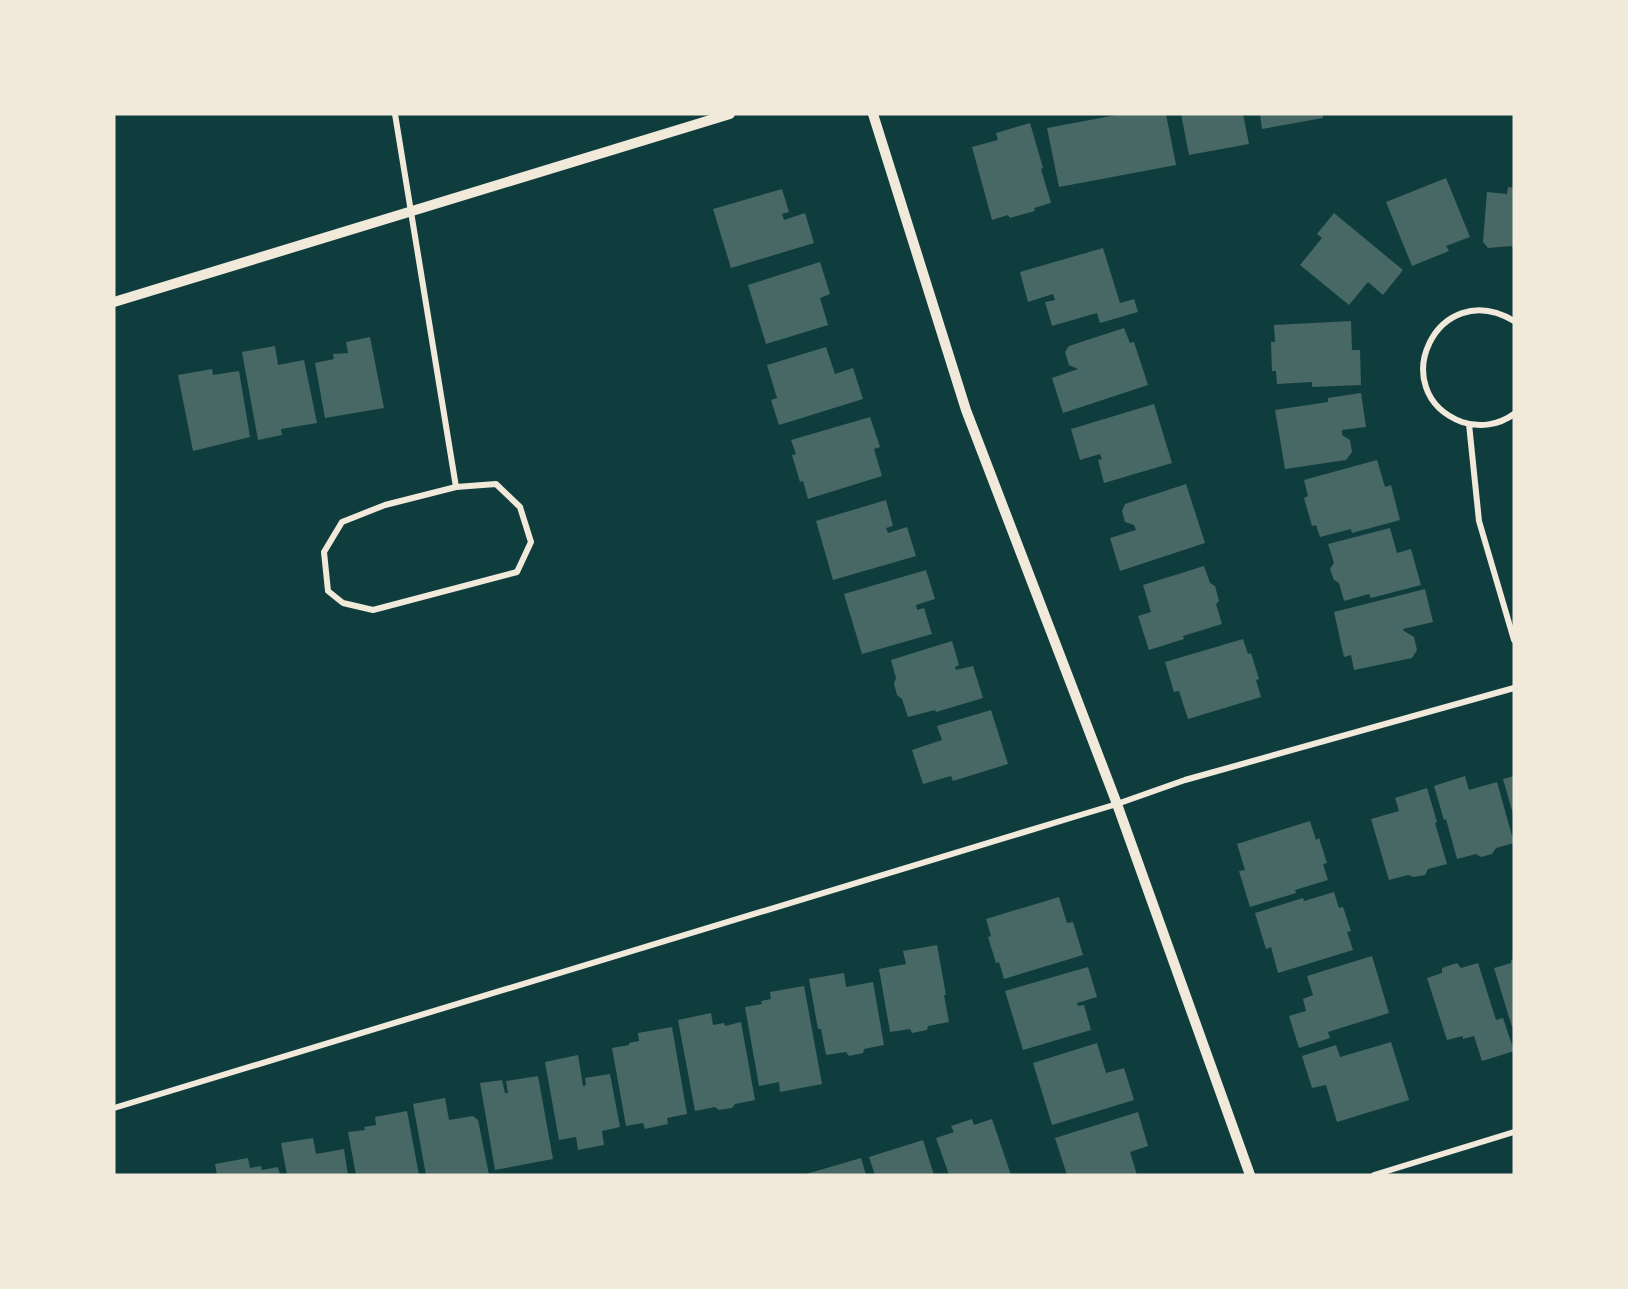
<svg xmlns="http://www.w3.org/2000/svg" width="1628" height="1289" font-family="'Asap Condensed',sans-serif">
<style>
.building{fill:#486865}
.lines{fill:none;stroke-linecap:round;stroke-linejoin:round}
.minor{stroke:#f1e9da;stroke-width:6}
.tertiary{stroke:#f1e9da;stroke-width:10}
</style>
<rect width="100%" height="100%" fill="#0f3d3e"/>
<!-- building -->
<path class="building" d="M 1122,114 L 1166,114 L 1176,165 L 1059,187 L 1047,128 Z
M 1181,114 L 1243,114 L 1249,144 L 1189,155 Z
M 1260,114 L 1323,114 L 1323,118 L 1262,129 Z
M 1030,123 L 1043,168 L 1041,169 L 1051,203 L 1034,208 L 1035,211 L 1010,218 L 1008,215 L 992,220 L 972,147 L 998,140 L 996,133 Z
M 1446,178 L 1470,237 L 1446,246 L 1449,251 L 1412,266 L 1386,202 Z
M 1508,187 L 1514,188 L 1514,248 L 1511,246 L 1488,248 L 1483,242 L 1487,192 L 1507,194 Z
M 782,189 L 789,212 L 782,214 L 784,220 L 805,213 L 814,243 L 731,268 L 713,209 Z
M 1334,213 L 1403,270 L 1383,295 L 1368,282 L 1349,305 L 1300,265 L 1322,238 L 1317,234 Z
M 1103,248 L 1120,303 L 1134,299 L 1138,312 L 1100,323 L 1097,313 L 1052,326 L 1045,302 L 1055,300 L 1053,294 L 1028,302 L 1020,272 Z
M 820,262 L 830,294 L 820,298 L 828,325 L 766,344 L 748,285 Z
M 1351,321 L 1352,350 L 1360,350 L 1361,385 L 1312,387 L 1312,382 L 1277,384 L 1276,371 L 1272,371 L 1271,342 L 1275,342 L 1274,325 Z
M 1124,328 L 1130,343 L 1134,342 L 1148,385 L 1063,413 L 1052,378 L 1078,369 L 1069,365 L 1065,352 L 1069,346 Z
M 370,337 L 384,408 L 325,418 L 315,363 L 334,359 L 333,354 L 348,353 L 346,342 Z
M 275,346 L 278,365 L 304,360 L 317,423 L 281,429 L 282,435 L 258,440 L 242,352 Z
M 826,347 L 835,374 L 853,368 L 863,399 L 779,425 L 771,400 L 777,398 L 767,365 Z
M 212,369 L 213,375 L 239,371 L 250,437 L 193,451 L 178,375 Z
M 1361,393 L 1366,427 L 1342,430 L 1342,435 L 1350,440 L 1352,452 L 1346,460 L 1285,469 L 1275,410 L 1328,402 L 1328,398 Z
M 1154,404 L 1172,463 L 1104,483 L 1098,460 L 1102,459 L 1100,454 L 1080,460 L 1071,429 Z
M 870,417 L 880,447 L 874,449 L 882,476 L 808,499 L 803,481 L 800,482 L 792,455 L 796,454 L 791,440 Z
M 1377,460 L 1385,487 L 1391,485 L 1400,520 L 1352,533 L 1351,529 L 1320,537 L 1316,525 L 1312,526 L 1304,498 L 1308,496 L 1304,480 Z
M 1186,484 L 1205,543 L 1120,571 L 1110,538 L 1136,530 L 1134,525 L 1125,522 L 1122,511 L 1125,504 Z
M 886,500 L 893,526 L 886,528 L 888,533 L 907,527 L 916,556 L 833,580 L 816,521 Z
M 1390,528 L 1397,553 L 1411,549 L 1421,585 L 1371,598 L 1369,594 L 1344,601 L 1339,583 L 1334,580 L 1330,569 L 1334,563 L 1328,544 Z
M 1204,566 L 1210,583 L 1215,586 L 1219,601 L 1216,604 L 1222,624 L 1183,636 L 1184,639 L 1149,650 L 1138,616 L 1151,612 L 1143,585 Z
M 926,570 L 935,599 L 916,605 L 917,610 L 924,608 L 932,634 L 862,654 L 844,594 Z
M 1425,589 L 1433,622 L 1403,629 L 1404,631 L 1414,637 L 1417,650 L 1412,658 L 1354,670 L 1351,655 L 1344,657 L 1334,612 Z
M 1243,639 L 1248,654 L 1251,653 L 1259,679 L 1256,680 L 1261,697 L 1188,719 L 1179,691 L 1174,692 L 1165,662 Z
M 952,641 L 959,665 L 955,667 L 956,670 L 973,666 L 983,698 L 936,712 L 935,710 L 908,717 L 902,699 L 897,695 L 894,684 L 896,678 L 891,660 Z
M 991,710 L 1008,764 L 953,781 L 951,776 L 923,784 L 912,750 L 942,740 L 937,726 Z
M 1465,776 L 1469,790 L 1497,782 L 1514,843 L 1496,848 L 1492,854 L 1481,857 L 1476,854 L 1457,859 L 1446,819 L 1444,820 L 1434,786 Z
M 1514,776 L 1514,814 L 1513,814 L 1503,779 Z
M 1427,788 L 1437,822 L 1435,823 L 1447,864 L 1428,869 L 1425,875 L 1414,877 L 1408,875 L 1389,880 L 1371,819 L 1399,811 L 1395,798 Z
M 1310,821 L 1316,840 L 1319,838 L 1327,863 L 1323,864 L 1328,880 L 1295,890 L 1296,893 L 1250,907 L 1239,871 L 1245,870 L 1237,844 Z
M 1334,892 L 1339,908 L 1343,907 L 1351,931 L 1347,932 L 1353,950 L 1278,973 L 1271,947 L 1266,949 L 1255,913 L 1303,898 L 1304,901 Z
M 1059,897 L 1067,923 L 1073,922 L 1083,955 L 1004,979 L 999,962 L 996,963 L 988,937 L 991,936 L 986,919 Z
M 937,945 L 946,995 L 944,995 L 949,1022 L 928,1026 L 927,1030 L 912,1033 L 910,1029 L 890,1032 L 879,969 L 906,964 L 903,951 Z
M 1372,956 L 1389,1013 L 1328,1032 L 1330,1038 L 1299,1048 L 1289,1016 L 1306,1011 L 1303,999 L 1313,995 L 1307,976 Z
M 1514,959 L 1514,1026 L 1512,1027 L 1494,968 L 1511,963 L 1511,960 Z
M 1457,963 L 1461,968 L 1478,963 L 1496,1020 L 1503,1018 L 1514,1051 L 1482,1061 L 1474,1036 L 1463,1039 L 1463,1036 L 1447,1040 L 1427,978 L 1442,973 L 1442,968 Z
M 1088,967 L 1097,997 L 1077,1003 L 1078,1006 L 1084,1005 L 1091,1030 L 1023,1050 L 1005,991 Z
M 844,973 L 846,987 L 873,982 L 884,1045 L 864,1049 L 863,1053 L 849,1056 L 846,1052 L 826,1055 L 821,1029 L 818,1029 L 809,979 Z
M 804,986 L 822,1084 L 780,1092 L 779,1082 L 759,1086 L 745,1007 L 762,1004 L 761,1001 L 771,999 L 770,992 Z
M 711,1013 L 713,1025 L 724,1023 L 725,1026 L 741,1022 L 755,1100 L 735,1104 L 732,1108 L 719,1110 L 715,1107 L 695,1111 L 678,1020 Z
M 672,1027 L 687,1114 L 667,1118 L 668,1124 L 645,1129 L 643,1123 L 626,1126 L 612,1048 L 629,1045 L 629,1043 L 639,1041 L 638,1033 Z
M 1391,1042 L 1409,1100 L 1337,1122 L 1326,1085 L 1312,1088 L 1302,1056 L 1336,1045 L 1340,1057 Z
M 1097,1043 L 1106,1073 L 1124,1068 L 1134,1100 L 1052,1125 L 1033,1063 Z
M 578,1055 L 583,1086 L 586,1085 L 585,1078 L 610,1074 L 620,1127 L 602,1131 L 604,1145 L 578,1150 L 576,1137 L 559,1140 L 545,1062 Z
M 538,1076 L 553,1159 L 495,1170 L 480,1083 L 502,1080 L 505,1093 L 508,1093 L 506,1081 Z
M 445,1098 L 449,1120 L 473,1116 L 478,1120 L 489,1175 L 426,1175 L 413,1104 Z
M 407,1111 L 419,1175 L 356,1175 L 348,1132 L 365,1130 L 364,1127 L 376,1125 L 375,1117 Z
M 1138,1112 L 1148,1146 L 1130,1152 L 1137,1175 L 1067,1175 L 1055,1138 Z
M 972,1119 L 974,1125 L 992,1119 L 1011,1175 L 949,1175 L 936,1138 L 954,1132 L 951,1126 Z
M 313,1138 L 316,1154 L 344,1149 L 348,1175 L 287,1175 L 281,1143 Z
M 923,1140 L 934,1175 L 875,1175 L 869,1157 Z
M 248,1158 L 250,1168 L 261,1166 L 262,1170 L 278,1167 L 280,1175 L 217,1175 L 215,1164 Z
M 861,1158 L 866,1175 L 806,1175 L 806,1174 Z"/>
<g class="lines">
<!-- minor -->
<path class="minor" d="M 395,114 L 456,487
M 1514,321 C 1437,275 1383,392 1462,422 C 1479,428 1499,425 1514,414
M 1469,424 L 1479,521 L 1514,640
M 496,484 L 520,507 L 531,542 L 517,572 L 373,610 L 343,603 L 328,591 L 324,552 L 342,522 L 385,505 L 456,487 Z
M 114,1108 L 1077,816 L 1117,804 L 1185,780 L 1514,688
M 1374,1175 L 1514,1132"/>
<!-- tertiary -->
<path class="tertiary" d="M 873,114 L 966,410 L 1117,804 L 1250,1175
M 114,302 L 730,114"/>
</g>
<!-- border -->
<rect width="1628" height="1289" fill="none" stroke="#f1e9da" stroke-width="231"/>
</svg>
